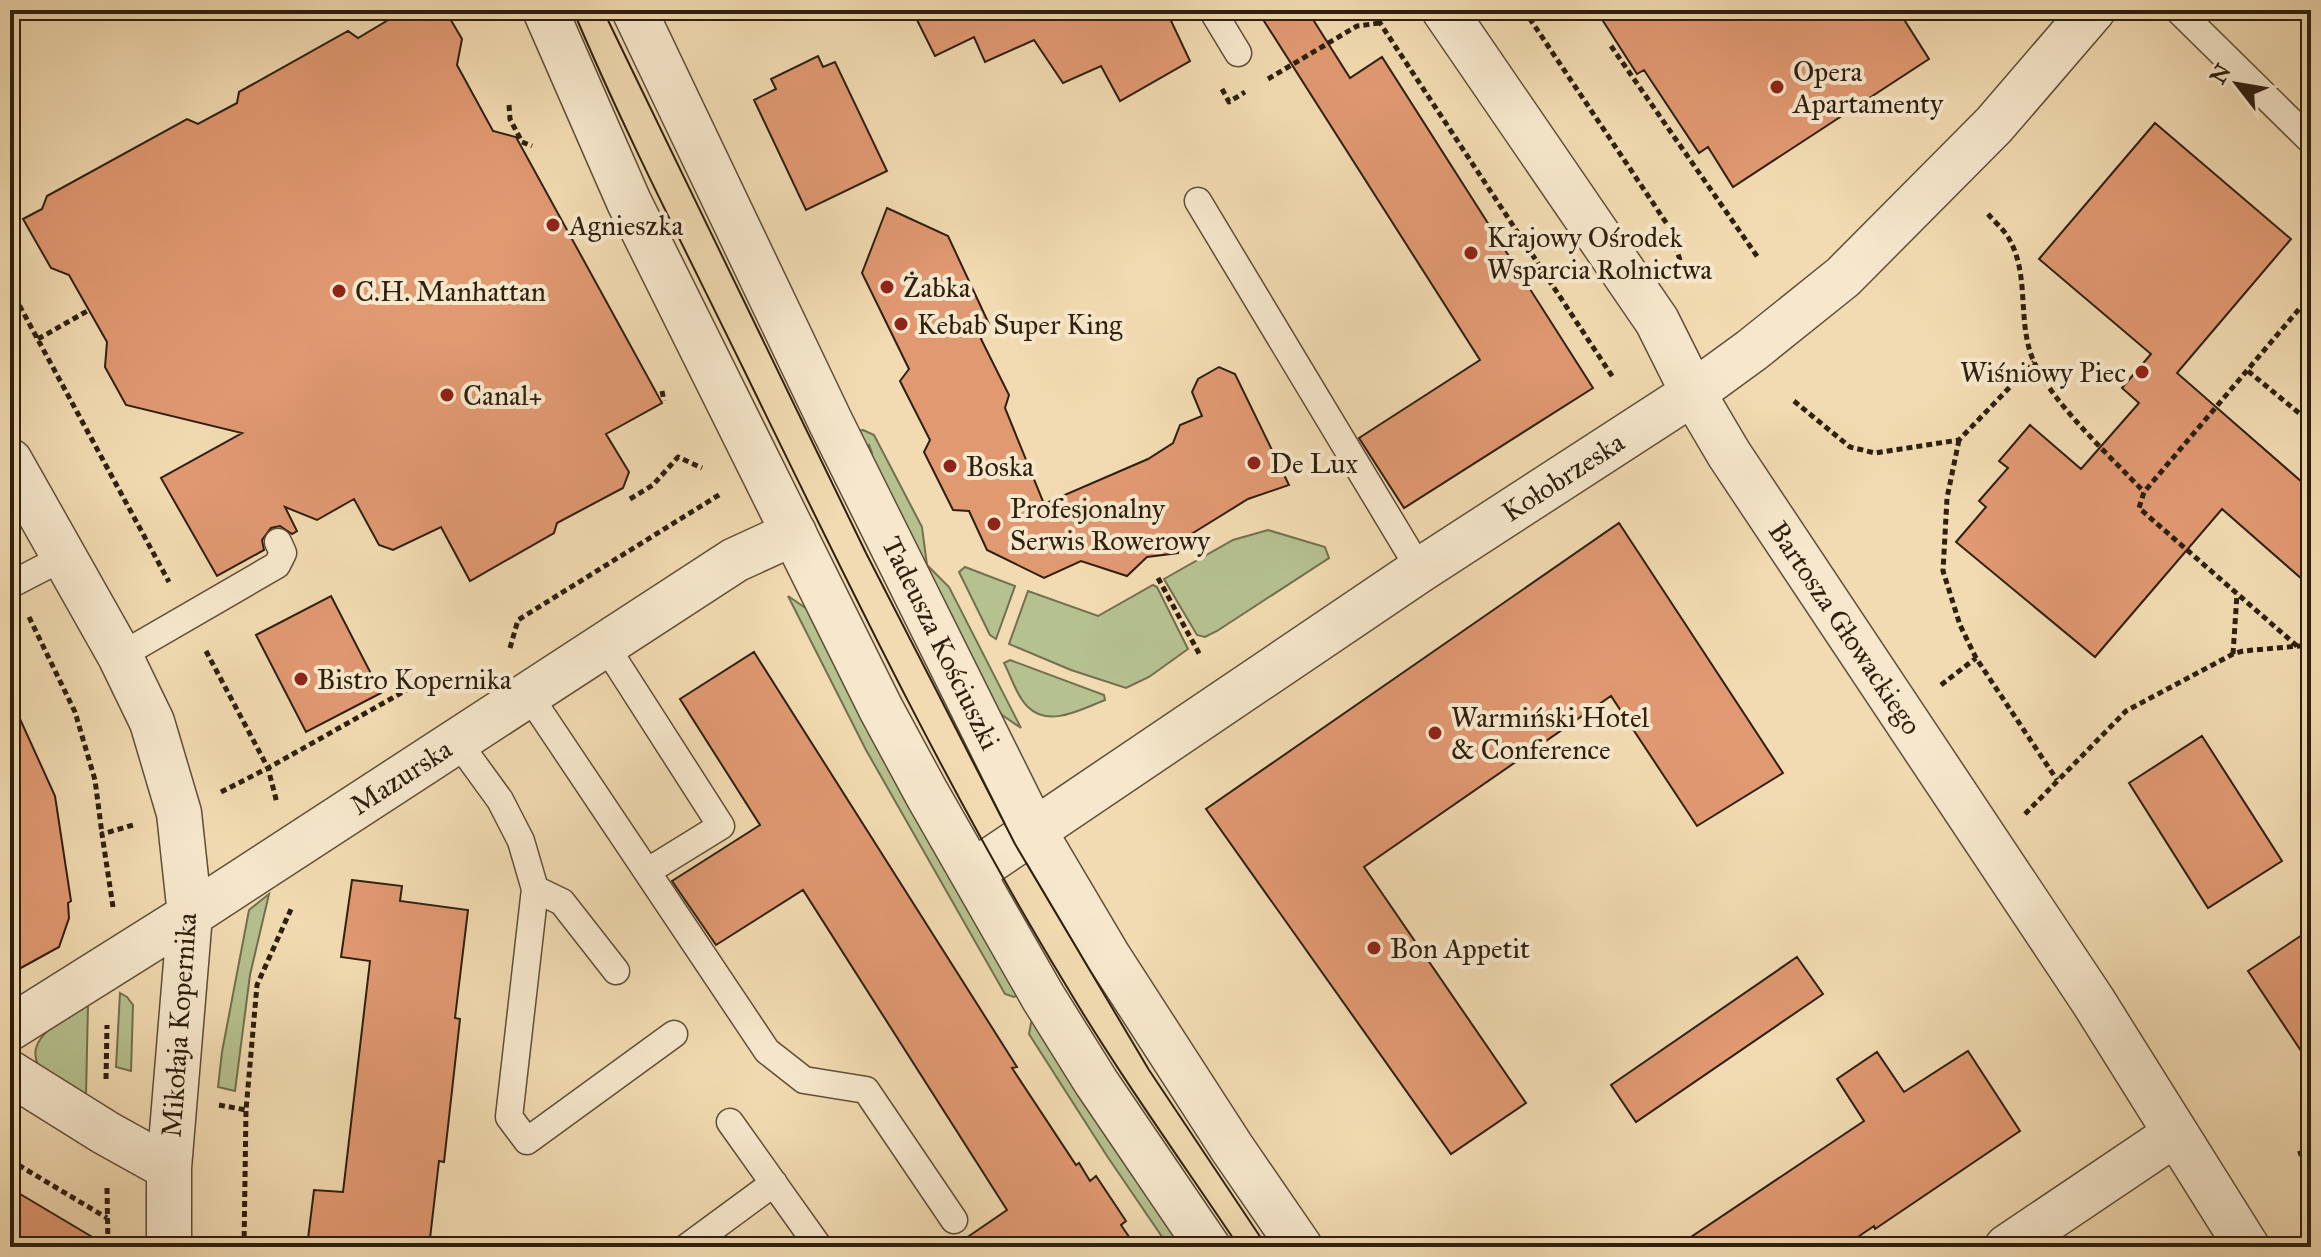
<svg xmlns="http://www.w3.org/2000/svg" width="2321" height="1257" font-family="'IM FELL Great Primer',serif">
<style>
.green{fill:#b6c190;stroke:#72704f;stroke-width:2}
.building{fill:#e19972;stroke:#2e1f0e;stroke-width:2}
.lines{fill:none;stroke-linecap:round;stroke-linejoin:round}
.service-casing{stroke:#5f4e37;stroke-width:29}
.minor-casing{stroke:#5f4e37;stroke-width:47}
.tertiary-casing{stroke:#5f4e37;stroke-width:47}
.path{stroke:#2e1f0e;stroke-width:5;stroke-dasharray:6 4;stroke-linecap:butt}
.service{stroke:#f7e8cd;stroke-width:26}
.minor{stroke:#f7e8cd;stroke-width:44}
.tertiary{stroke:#f7e8cd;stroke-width:44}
.tram{stroke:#2e1f0e;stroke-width:2}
.poi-dot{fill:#8f2418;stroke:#f7e8cd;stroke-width:3}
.labels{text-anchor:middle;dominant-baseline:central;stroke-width:8;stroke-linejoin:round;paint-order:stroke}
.poi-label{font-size:28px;fill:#2e1f0e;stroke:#f7e8cd;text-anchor:start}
.street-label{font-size:28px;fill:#2e1f0e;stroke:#f7e8cd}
</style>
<rect width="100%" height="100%" fill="#f2dbb2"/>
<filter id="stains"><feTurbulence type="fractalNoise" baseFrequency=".0025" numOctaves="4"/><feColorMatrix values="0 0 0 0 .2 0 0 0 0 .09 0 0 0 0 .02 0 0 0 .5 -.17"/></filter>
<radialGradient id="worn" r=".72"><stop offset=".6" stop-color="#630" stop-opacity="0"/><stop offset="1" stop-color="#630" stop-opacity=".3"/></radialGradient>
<!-- green -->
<path class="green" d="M 863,430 L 874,435 L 922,527 L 927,565 L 949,587 L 1021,728 L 1002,715 L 987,697 L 867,455 L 872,453 L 869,445 L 864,448 L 856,431 Z
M 1268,530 L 1325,547 L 1329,558 L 1217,631 L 1205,637 L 1197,635 L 1164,579 L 1233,540 Z
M 965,567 L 1015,586 L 996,639 L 990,635 L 959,572 Z
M 1153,585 L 1157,587 L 1188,649 L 1149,677 L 1126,688 L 1071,670 L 1009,644 L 1028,591 L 1098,616 Z
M 788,596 L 807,609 L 1021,994 L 1014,997 L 1005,994 L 866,750 Z
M 1010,660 L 1104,695 L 1105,700 C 1082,709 1049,728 1028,707 C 1017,697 1011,676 1004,663 Z
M 269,894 L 250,975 L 235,1091 L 218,1087 L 222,1052 L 249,910 Z
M 120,993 L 127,997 L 133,1005 L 131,1071 L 116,1067 Z
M 88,1005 L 86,1095 L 38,1065 C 24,1035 68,1018 88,1005 Z
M 1036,1018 L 1187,1247 L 1169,1247 L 1107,1156 L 1029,1034 L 1031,1023 Z"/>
<!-- building -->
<path class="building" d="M 405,10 L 445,10 L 462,39 L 457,65 L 493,131 L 516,137 L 662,403 L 606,434 L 629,472 L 623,488 L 557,523 L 554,533 L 470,581 L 441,527 L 393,550 L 379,545 L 354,499 L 317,520 L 285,507 L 297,531 L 292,534 L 280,526 L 271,528 L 262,540 L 264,550 L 217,576 L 161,478 L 242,433 L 126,405 L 105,367 L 107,342 L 69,275 L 51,268 L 23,219 L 42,209 L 47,196 L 187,119 L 198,124 L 237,103 L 239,92 L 348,31 L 358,38 Z
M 912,10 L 1166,10 L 1190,61 L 1120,101 L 1101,66 L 1063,83 L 1034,40 L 985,62 L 974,37 L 935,56 Z
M 1257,10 L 1307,10 L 1350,78 L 1382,57 L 1593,388 L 1404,508 L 1359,438 L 1480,360 Z
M 1596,10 L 1898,10 L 1929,59 L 1733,187 L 1708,147 L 1699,153 L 1644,70 L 1637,74 Z
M 818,56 L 823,67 L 835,62 L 887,171 L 806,210 L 754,100 L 776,89 L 771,79 Z
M 2155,123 L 2291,239 L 2177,373 L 2311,490 L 2311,587 L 2222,509 L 2095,657 L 1956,542 L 1986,507 L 1979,501 L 2008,468 L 1999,461 L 2030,425 L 2081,469 L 2139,403 L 2122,388 L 2151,354 L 2039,259 Z
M 887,208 L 948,236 L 989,324 L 981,339 L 1009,395 L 1005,408 L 1044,504 L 1148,459 L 1173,443 L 1180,425 L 1202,416 L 1192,392 L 1198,379 L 1219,367 L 1235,374 L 1289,485 L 1248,499 L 1180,541 L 1178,553 L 1147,557 L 1127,576 L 1081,561 L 1044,578 L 987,550 L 969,511 L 953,510 L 924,452 L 930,440 L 900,381 L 909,369 L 862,273 Z
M 1619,523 L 1783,773 L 1697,826 L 1611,696 L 1364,867 L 1526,1103 L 1451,1154 L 1206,809 Z
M 331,596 L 381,693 L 306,732 L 256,635 Z
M 754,652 L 1017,1067 L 1012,1068 L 1076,1165 L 1079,1163 L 1090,1181 L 1096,1176 L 1126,1221 L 1121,1225 L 1136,1247 L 953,1247 L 1007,1210 L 803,890 L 716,945 L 672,881 L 760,825 L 680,699 Z
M 10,697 L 55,796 L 71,901 L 68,903 L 69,918 L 59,947 L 10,974 Z
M 2202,736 L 2282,861 L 2208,908 L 2129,783 Z
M 352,880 L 402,886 L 400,901 L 468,910 L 455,1018 L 460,1019 L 444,1162 L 439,1161 L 429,1247 L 307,1247 L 314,1190 L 343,1192 L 370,961 L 341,957 Z
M 2311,929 L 2311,1066 L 2248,971 Z
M 1797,957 L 1823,994 L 1636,1122 L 1611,1085 Z
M 1968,1051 L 2020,1131 L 1875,1229 L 1874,1226 L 1843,1247 L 1676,1247 L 1864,1121 L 1837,1079 L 1877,1052 L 1904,1092 Z
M 10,1188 L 109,1247 L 10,1247 Z"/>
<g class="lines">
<defs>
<path id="service" d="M 1212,10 L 1238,53
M 2178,10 L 2311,141
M 1198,201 L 1420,570
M 10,585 L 64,557
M 605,645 L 721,826 L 648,871
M 120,656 L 277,565 L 283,553 L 278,542
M 528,694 L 767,1051 L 804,1080 L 866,1090 L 954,1220
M 457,741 L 500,800 L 521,841 L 535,889 L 509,1117 L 527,1141 L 674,1034
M 535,889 L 562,902 L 616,971
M 730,1122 L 819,1247
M 687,1247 L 774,1183"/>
<path id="minor" d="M 1444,10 L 1657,321 L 1693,393 L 1729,454 L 2093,1001 L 2247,1247
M 10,461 L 120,656 L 152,722 L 179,813 L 190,915 L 169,1168 L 169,1247
M 973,872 L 1420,570 L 1693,393 L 1752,350 L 1843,277 L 1994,125 L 2093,10
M 10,1028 L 190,915 L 735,560 L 794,533
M 10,1073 L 106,1133 L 169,1168
M 2007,1247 L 2175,1134"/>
<path id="tertiary" d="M 545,10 L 629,202 L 881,709 L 927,794 L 1043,997 L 1096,1082 L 1208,1247
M 634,10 L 831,423 L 1034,831 L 1108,956 L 1232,1148 L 1300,1247"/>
</defs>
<!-- service casing -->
<use href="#service" class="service-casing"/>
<!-- minor casing -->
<use href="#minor" class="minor-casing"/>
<!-- tertiary casing -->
<use href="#tertiary" class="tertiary-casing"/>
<!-- path -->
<path class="path" d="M 1377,10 L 1380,23 L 1614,379
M 1524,10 L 1669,227 L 1683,269
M 1611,46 L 1759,259
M 1268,79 L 1357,26 L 1380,23
M 1222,89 L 1229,102 L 1245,92
M 509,105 L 510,119 L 522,142 L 532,146
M 1988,214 C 1994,221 2003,229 2008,237 C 2031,275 2016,322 2034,362 C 2054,405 2111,457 2144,492
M 10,288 L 169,582
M 38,339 L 89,310
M 2248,371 L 2311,423
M 662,391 L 664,401
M 1794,401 L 1850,447 L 1875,453 L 1959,440 L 2034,362
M 1959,440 L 1947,498 L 1943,571 L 1960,625 L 1976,658 L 2057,780
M 630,499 L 653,485 L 678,457 L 702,468
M 1158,578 L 1201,657
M 29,617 L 75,712 L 95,780 L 102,834
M 2297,646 L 2139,508 L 2144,492 L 2311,295
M 510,648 L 518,620 L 722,493
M 206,651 L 268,768 L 419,683 L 435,701
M 2233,654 L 2237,594
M 1941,685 L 1976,658
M 221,792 L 268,768 L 277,803
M 2025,814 L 2126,711 L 2233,654 L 2243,651 L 2311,645
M 113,907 L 102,834 L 133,825
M 106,1079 L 107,1025
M 219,1105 L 246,1110 L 257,985 L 292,907
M 2298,1154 L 2311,1150
M 10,1160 L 107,1218
M 107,1188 L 108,1247
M 244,1247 L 246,1110"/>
<!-- service -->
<use href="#service" class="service"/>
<!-- minor -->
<use href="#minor" class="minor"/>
<!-- tertiary -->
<use href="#tertiary" class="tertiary"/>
<!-- tram -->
<path class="tram" d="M 573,10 C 624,131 685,249 743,368 C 844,575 944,784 1064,982 C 1118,1073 1180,1159 1239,1247
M 603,10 L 866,553 L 1015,844 L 1149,1070 L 1267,1247"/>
</g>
<!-- markers -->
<g class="poi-dot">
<circle cx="1777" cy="87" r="8"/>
<circle cx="553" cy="225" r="8"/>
<circle cx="1471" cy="253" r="8"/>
<circle cx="887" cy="287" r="8"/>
<circle cx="339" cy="291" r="8"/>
<circle cx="901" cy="324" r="8"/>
<circle cx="2142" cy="372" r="8"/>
<circle cx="447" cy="395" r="8"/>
<circle cx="1254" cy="463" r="8"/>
<circle cx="950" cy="466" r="8"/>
<circle cx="994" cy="524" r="8"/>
<circle cx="301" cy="679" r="8"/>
<circle cx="1435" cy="733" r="8"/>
<circle cx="1374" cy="948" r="8"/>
</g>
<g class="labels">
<!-- poi labels -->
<g class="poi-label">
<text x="1793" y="71">Opera<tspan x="1793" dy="32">Apartamenty</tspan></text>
<text x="569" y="225">Agnieszka</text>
<text x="1487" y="237">Krajowy Ośrodek<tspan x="1487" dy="32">Wsparcia Rolnictwa</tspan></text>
<text x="903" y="287">Żabka</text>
<text x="355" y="291">C.H. Manhattan</text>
<text x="917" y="324">Kebab Super King</text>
<text x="2126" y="372" text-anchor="end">Wiśniowy Piec</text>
<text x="463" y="395">Canal+</text>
<text x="1270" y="463">De Lux</text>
<text x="966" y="466">Boska</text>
<text x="1010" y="508">Profesjonalny<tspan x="1010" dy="32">Serwis Rowerowy</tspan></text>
<text x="317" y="679">Bistro Kopernika</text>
<text x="1451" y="717">Warmiński Hotel<tspan x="1451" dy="32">&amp; Conference</tspan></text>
<text x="1390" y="948">Bon Appetit</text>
</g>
<!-- street labels -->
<g class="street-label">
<text transform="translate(1563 477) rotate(-33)">Kołobrzeska</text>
<text transform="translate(1845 628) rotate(56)">Bartosza Głowackiego</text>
<text transform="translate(941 643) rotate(64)">Tadeusza Kościuszki</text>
<text transform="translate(401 777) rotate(-33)">Mazurska</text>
<text transform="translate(179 1025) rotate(-86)">Mikołaja Kopernika</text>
</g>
</g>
<!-- margin -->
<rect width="2321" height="1257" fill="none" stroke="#f2dbb2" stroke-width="40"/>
<rect x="12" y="12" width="2297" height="1233" fill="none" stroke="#2e1f0e" stroke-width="4"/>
<rect x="20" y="20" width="2281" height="1217" fill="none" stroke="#2e1f0e" stroke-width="2"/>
<!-- north arrow -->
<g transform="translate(2237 84) rotate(301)" stroke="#f7e8cd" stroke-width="6" paint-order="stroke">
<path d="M0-6L14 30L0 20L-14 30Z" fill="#2e1f0e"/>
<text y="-12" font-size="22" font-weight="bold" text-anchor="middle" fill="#2e1f0e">N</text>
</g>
<rect width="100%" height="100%" filter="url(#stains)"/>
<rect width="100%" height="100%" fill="url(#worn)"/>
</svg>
